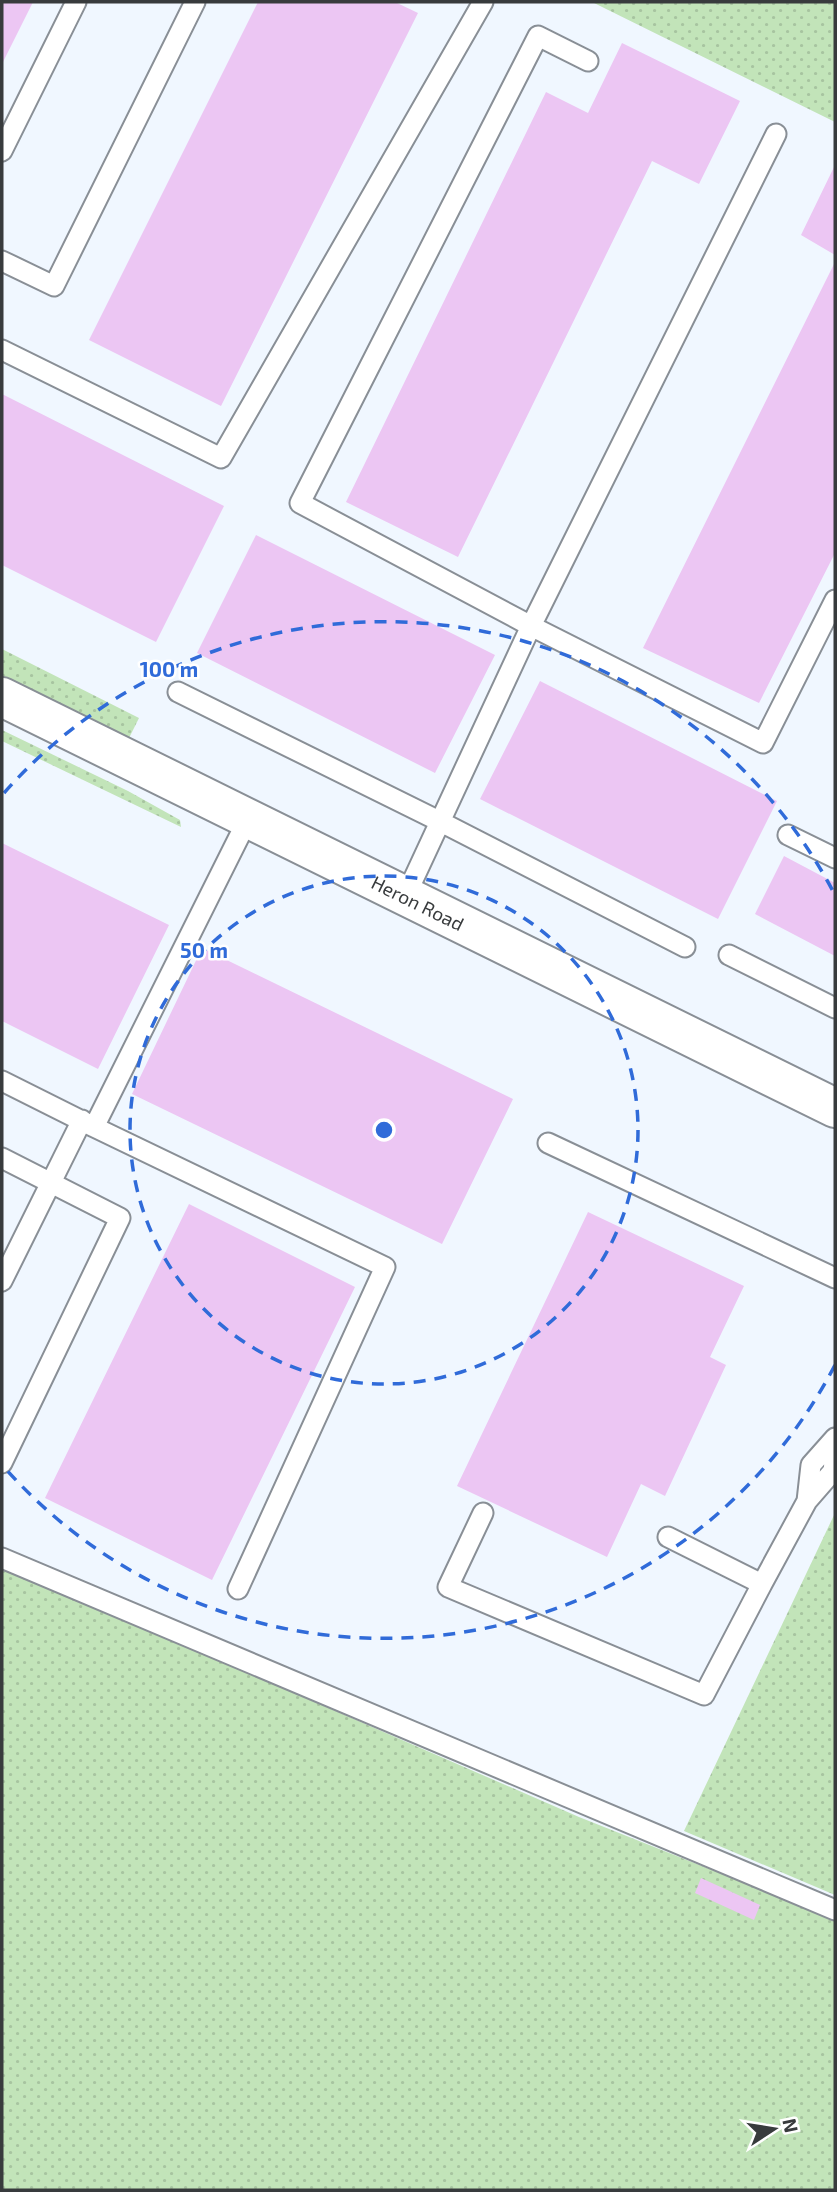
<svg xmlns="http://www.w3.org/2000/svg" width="837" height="2192" font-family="'Exo 2',sans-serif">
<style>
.grass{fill:url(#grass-dots)}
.building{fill:#ecc6f3}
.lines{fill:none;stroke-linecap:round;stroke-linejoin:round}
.service-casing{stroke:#898f96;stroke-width:23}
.minor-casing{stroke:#898f96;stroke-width:42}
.service{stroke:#fff;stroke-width:19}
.minor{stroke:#fff;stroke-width:38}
.ring{fill:none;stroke:#306bd9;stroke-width:3.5;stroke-dasharray:12 9}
.labels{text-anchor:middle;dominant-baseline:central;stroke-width:5;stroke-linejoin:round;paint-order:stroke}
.street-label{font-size:19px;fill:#383b3d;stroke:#fff}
.centre{fill:#306bd9;stroke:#fff;stroke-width:3.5}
.ring-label{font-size:21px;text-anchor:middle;font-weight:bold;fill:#306bd9;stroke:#fff;stroke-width:5;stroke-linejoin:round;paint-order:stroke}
</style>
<defs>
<pattern id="grass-dots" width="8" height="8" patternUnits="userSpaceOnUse" patternTransform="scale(1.75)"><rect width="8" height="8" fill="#c2e4b9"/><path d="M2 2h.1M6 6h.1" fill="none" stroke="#a7c4a0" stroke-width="1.8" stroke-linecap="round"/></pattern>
</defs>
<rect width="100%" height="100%" fill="#f0f7ff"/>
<!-- grass -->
<path class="grass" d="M 592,2 L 835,2 L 835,122 Z
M 2,649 L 139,718 L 128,740 L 2,677 Z
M 2,730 L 128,791 L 180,820 L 181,827 L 2,741 Z
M 835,1513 L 835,1895 L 684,1831 Z
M 2,1566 L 579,1817 L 835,1919 L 835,2190 L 2,2190 Z"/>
<!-- building -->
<path class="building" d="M 2,2 L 33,2 L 2,64 Z
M 258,2 L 395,2 L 418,13 L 221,406 L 89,340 Z
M 622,43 L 740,101 L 699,184 L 652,161 L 458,557 L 346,502 L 546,92 L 588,113 Z
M 835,165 L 835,255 L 801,235 Z
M 835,262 L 835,553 L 759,703 L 643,648 Z
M 2,394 L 224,506 L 156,642 L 2,565 Z
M 256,535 L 495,655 L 435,773 L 197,653 Z
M 540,681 L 777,801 L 718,919 L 480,799 Z
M 2,843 L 169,925 L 98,1069 L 2,1021 Z
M 784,856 L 835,883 L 835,956 L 755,914 Z
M 202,948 L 513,1099 L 442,1244 L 132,1094 Z
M 189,1204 L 355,1287 L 212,1580 L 45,1498 Z
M 588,1212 L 744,1286 L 710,1357 L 726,1365 L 665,1496 L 641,1484 L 607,1557 L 457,1486 Z
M 701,1878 L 760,1905 L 754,1920 L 695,1893 Z"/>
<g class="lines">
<defs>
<path id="service" d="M 588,61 L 538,36 L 300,503 L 531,626 L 763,743 L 835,600
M 2,151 L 76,2
M 2,261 L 54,286 L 195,2
M 2,350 L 221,458 L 483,2
M 178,692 L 439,821 L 685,947
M 788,835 L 835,858
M 406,895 L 531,626 L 776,134
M 729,955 L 835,1008
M 2,1081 L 94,1127 L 248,819
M 94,1127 L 385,1267 L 238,1589
M 548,1143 L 835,1278
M 2,1158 L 120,1218 L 2,1463
M 2,1281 L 82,1120
M 807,1501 L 811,1465 L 835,1438
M 483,1513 L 448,1587 L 704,1695 L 762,1584
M 668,1537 L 762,1584 L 807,1501 L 833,1471 L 835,1454
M 2,1558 L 835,1910"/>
<g id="minor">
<path id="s1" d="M 2,697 L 835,1108"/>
</g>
</defs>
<!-- service casing -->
<use href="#service" class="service-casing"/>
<!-- minor casing -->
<use href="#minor" class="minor-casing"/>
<!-- service -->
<use href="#service" class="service"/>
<!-- minor -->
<use href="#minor" class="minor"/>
</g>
<!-- distance rings -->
<g class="ring">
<circle cx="384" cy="1130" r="254"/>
<path d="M835 1365A508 508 0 0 1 4 1467M4 793A508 508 0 0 1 835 895"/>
</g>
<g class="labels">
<!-- street labels -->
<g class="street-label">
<text stroke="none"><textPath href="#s1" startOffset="464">Heron Road</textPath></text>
</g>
</g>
<circle cx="384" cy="1130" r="10" class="centre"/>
<g class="ring-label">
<text x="169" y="677">100 m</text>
<text x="204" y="958">50 m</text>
</g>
<!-- border -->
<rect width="837" height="2192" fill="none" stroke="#383b3d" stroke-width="7"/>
<!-- north arrow -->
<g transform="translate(774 2129) rotate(78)" stroke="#ffffff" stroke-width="5" paint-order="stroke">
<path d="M0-5L12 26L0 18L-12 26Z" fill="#383b3d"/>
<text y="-10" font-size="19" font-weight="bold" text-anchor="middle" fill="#383b3d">N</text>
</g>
</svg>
